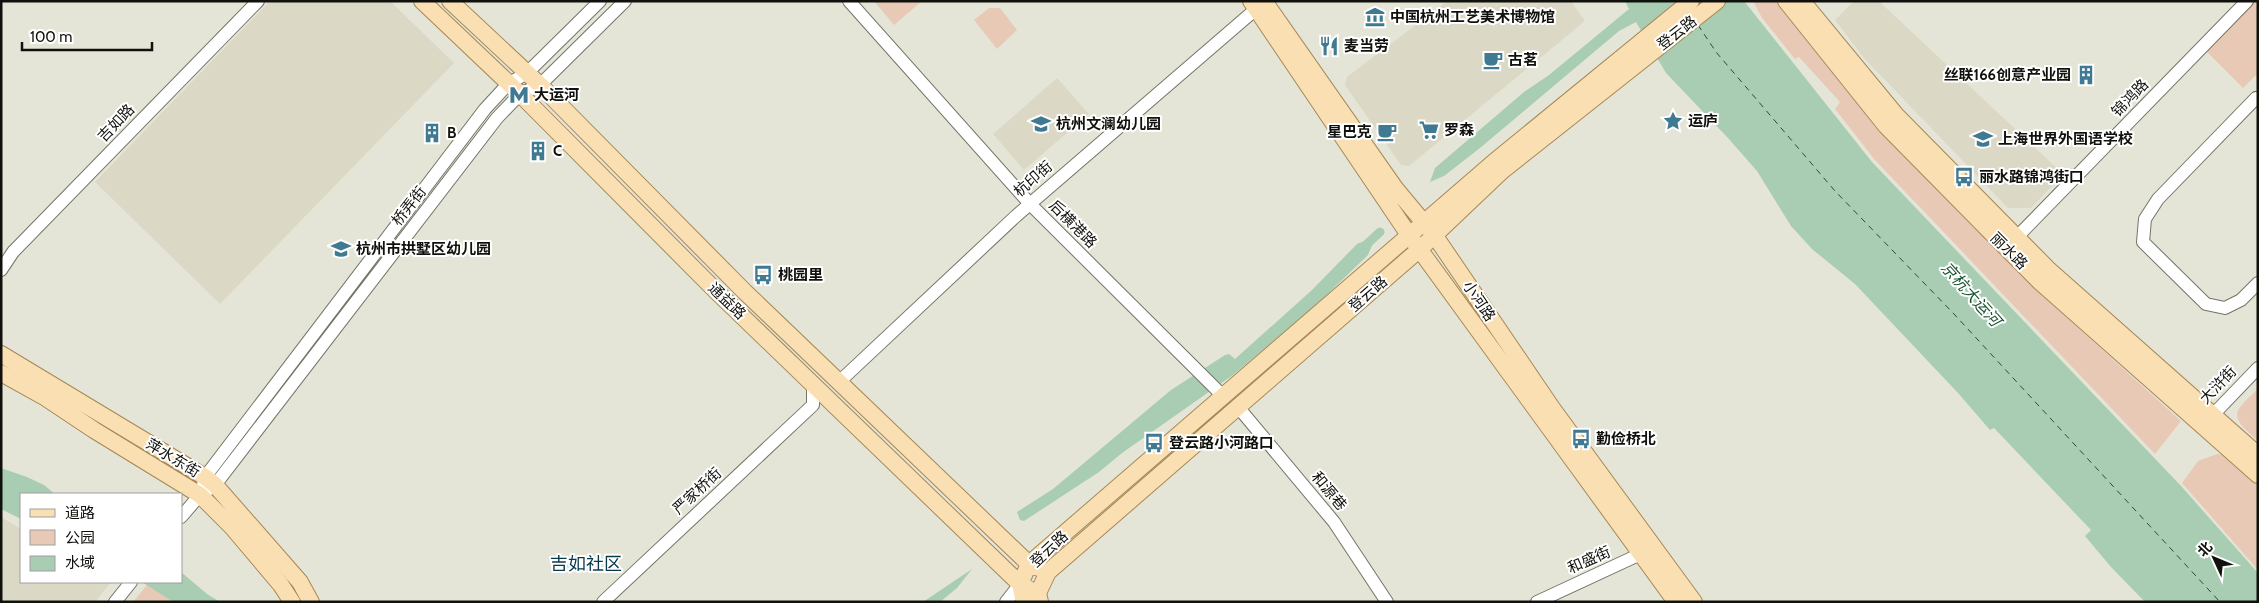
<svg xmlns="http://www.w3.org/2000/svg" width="2259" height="603" font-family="Cabin,'Noto Sans SC',sans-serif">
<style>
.built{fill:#dbd9c5}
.green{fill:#e7c9b6}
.water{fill:#a8cdb2}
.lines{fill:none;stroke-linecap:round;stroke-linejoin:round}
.canal{stroke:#a8cdb2;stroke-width:9}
.ferry{stroke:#1b5532;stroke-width:1;stroke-dasharray:6 5;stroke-linecap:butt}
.minor-casing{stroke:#737367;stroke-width:14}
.major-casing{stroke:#a68857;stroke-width:18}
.minor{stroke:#fff;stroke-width:12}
.major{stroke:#fadfb3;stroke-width:16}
.labels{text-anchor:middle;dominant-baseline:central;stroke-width:4;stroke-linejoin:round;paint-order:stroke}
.poi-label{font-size:15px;font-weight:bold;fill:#10100c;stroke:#fff;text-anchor:start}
.street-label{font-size:15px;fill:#10100c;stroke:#fff}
.water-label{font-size:16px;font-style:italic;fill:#1b5532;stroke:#fff}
.quarter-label{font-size:18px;fill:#05394b;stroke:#fff}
</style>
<rect width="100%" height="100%" fill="#e5e5d7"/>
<!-- built -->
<path class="built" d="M 270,1 L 390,1 L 454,63 L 220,304 L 95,182 Z
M 1447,1 L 1571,1 L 1585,21 L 1409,166 L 1401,165 L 1345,85 L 1347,77 Z
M 1854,1 L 1882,1 L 1881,3 L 2063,174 L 2031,208 L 2008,208 L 1864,58 L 1835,20 Z
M 1057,78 L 1089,114 L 1024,170 L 993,134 Z
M 1,517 L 21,529 L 21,582 L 111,582 L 95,602 L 1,602 Z"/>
<!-- green -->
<path class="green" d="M 874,1 L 922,1 L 894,25 Z
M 1753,1 L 1776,1 L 1881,132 L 2034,288 L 2181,421 L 2155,454 L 1875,160 L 1835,109 L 1840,102 L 1799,57 L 1795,59 L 1762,18 Z
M 2255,1 L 2258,1 L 2258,73 L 2243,88 L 2206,51 Z
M 989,8 L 1000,8 L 1017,30 L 997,49 L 974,20 Z
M 2258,389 L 2258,441 C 2229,415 2231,414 2258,389 Z
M 2217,454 L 2228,455 L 2258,481 L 2258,570 L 2182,483 L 2198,461 Z
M 148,584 L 173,602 L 133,602 Z"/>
<!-- water -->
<path class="water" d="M 1625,1 L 1744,1 L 1872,162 L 2182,487 L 2258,573 L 2258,602 L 2145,602 L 2111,567 L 2085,536 L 2091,530 L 1994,428 L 1990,430 L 1958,393 L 1855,284 L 1812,249 L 1791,226 L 1757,171 L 1728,138 L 1666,73 L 1636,22 L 1619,31 L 1480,148 L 1444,176 L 1430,182 L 1435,168 L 1524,92 L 1549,75 L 1629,9 Z
M 1376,236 L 1368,255 L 1313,308 L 1233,375 L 1122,453 L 1099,472 L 1024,521 L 1020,520 L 1017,512 L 1053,489 L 1171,390 L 1225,355 L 1229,354 L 1235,359 L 1312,290 L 1357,244 Z
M 1,468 L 27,477 L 44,485 L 55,494 L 21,494 L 21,519 L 1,509 Z
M 972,569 L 957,588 L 940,602 L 923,602 Z
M 181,572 L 207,594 L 220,602 L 173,602 L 142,582 L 181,582 Z"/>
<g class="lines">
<!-- canal -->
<path class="canal" d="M 1367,244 L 1380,232"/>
<!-- ferry -->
<path class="ferry" d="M 1698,25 L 1716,52 L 1835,191 L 1954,314 L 2220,602"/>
<defs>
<path id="minor" d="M 849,1 L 1030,204 L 1223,396
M 2258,99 L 2256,98 L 2158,199 L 2145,219 L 2143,242 L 2206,304 L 2225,308 L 2241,300 L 2258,283
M 2016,238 L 2247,1
M 1,270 L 13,252 L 258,1
M 839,382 L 1016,216 L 1256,9
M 1238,407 L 1334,522 L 1387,602
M 2208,420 L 2258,368
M 203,485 L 205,477 L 485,109 L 509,83 L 526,74 L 600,1
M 181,517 L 200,495 L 215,485 L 497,118 L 520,94 L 540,85 L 625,1
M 115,602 L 131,582
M 603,602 L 813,405 L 813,384
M 1006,602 L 1020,584
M 1537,602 L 1647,551"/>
<path id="major" d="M 422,1 L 520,94 L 717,292 L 1020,584 L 1029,589
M 450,1 L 540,85 L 745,292 L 1029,564 L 1039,568
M 1251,1 L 1409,235 L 1676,602
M 1264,1 L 1395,188 L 1435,236 L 1552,408 L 1694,602
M 1786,1 L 1886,126 L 2039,281 L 2258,475
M 1802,1 L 1896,115 L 2049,270 L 2258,455
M 1,354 L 205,477 L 215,485 L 300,582 L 311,602
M 1,373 L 46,398 L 94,430 L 200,495 L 232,527 L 281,585 L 292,602
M 1024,602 L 1020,584 L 1029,564 L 1494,162 L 1691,1
M 1040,602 L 1038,593 L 1048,572 L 1421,248 L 1502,171 L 1717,1"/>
</defs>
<!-- minor casing -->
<use href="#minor" class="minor-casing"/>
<!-- major casing -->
<use href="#major" class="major-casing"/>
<!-- minor -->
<use href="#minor" class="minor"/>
<!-- major -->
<use href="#major" class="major"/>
</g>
<!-- icons -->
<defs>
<symbol id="museum-bare" viewBox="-9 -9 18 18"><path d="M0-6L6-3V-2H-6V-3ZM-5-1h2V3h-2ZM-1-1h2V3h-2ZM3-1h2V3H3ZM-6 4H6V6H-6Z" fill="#3f7992" stroke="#fff" stroke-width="2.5" paint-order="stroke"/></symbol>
<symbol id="restaurant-bare" viewBox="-9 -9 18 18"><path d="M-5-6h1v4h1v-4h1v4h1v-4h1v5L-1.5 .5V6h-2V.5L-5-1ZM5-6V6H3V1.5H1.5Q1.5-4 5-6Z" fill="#3f7992" stroke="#fff" stroke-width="2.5" paint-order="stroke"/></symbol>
<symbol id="cafe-bare" viewBox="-9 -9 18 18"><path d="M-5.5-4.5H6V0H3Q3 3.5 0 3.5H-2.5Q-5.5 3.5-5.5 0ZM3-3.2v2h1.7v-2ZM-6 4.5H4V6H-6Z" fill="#3f7992" stroke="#fff" stroke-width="2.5" paint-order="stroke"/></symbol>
<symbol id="building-bare" viewBox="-9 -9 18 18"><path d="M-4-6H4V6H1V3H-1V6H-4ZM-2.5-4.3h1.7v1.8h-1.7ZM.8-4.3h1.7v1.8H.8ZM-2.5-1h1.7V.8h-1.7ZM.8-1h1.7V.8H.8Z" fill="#3f7992" stroke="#fff" stroke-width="2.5" paint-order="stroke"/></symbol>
<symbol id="metro-bare" viewBox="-9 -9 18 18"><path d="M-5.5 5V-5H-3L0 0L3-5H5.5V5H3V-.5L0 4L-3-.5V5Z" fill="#3f7992" stroke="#fff" stroke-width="2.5" paint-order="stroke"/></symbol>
<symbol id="sight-bare" viewBox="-9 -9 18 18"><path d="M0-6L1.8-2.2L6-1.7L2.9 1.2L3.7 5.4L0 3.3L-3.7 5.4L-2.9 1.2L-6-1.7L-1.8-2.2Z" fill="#3f7992" stroke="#fff" stroke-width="2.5" paint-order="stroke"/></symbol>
<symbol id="school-bare" viewBox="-9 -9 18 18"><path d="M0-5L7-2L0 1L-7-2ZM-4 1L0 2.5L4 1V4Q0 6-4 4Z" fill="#3f7992" stroke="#fff" stroke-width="2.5" paint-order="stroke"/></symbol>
<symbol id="supermarket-bare" viewBox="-9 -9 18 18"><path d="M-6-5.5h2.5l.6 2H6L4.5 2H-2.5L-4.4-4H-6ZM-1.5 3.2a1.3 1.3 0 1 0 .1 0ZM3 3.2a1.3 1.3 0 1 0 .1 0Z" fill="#3f7992" stroke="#fff" stroke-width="2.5" paint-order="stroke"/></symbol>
<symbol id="bus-bare" viewBox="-9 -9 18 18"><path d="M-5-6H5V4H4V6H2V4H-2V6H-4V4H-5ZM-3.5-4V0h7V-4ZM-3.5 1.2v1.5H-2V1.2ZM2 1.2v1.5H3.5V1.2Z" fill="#3f7992" stroke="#fff" stroke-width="2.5" paint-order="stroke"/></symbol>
</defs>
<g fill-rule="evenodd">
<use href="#museum-bare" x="1361" y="3" width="28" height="28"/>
<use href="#restaurant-bare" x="1315" y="32" width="28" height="28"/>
<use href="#cafe-bare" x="1479" y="46" width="28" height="28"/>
<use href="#building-bare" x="2072" y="61" width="28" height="28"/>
<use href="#metro-bare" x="505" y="81" width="28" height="28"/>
<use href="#sight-bare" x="1659" y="107" width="28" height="28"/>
<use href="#school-bare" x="1027" y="110" width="28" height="28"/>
<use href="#supermarket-bare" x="1415" y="116" width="28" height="28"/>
<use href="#cafe-bare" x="1373" y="118" width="28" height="28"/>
<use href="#building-bare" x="418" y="119" width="28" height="28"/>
<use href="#school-bare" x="1969" y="125" width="28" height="28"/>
<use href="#building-bare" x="524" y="137" width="28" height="28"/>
<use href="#bus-bare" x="1950" y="163" width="28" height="28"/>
<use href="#school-bare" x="327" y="235" width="28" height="28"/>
<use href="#bus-bare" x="749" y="261" width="28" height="28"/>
<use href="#bus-bare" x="1567" y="425" width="28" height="28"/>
<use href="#bus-bare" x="1140" y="429" width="28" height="28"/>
</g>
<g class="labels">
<!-- poi labels -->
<g class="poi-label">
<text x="1390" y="17">中国杭州工艺美术博物馆</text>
<text x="1344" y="46">麦当劳</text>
<text x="1508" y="60">古茗</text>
<text x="2071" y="75" text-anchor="end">丝联166创意产业园</text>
<text x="534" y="95">大运河</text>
<text x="1688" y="121">运庐</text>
<text x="1056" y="124">杭州文澜幼儿园</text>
<text x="1444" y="130">罗森</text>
<text x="1372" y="132" text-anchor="end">星巴克</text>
<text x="447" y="133">B</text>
<text x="1998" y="139">上海世界外国语学校</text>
<text x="553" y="151">C</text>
<text x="1979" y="177">丽水路锦鸿街口</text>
<text x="356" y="249">杭州市拱墅区幼儿园</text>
<text x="778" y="275">桃园里</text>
<text x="1596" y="439">勤俭桥北</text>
<text x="1169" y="443">登云路小河路口</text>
</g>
<!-- street labels -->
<g class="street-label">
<text transform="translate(1677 33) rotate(-38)">登云路</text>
<text transform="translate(2130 98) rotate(-46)">锦鸿路</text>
<text transform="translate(116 123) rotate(-46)">吉如路</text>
<text transform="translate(1033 179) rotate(-41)">杭印街</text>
<text transform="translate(409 206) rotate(-52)">桥弄街</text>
<text transform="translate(1073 224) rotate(45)">后横港路</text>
<text transform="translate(2009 251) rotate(45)">丽水路</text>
<text transform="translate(1368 294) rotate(-41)">登云路</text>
<text transform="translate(727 301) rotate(44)">通益路</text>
<text transform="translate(1479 301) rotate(56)">小河路</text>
<text transform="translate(2218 385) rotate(-46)">大浒街</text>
<text transform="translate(173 458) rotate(31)">萍水东街</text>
<text transform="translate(697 491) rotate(-43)">严家桥街</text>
<text transform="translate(1329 491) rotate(50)">和源巷</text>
<text transform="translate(1049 549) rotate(-43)">登云路</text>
<text transform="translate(1589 560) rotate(-24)">和盛街</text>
</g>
<!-- water labels -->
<g class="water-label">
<text transform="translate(1971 294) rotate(48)">京杭大运河</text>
</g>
<!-- quarter labels -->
<g class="quarter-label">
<text x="586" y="564">吉如社区</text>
</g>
</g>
<!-- border -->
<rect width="2259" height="603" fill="none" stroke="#10100c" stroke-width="5"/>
<!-- legend -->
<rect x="20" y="493" width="162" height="90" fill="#ffffff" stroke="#9f9f9e"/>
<rect x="30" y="509" width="25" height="8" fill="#fadfb3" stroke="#9f9f9e"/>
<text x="65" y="518" font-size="15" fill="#10100c">道路</text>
<rect x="30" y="530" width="25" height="15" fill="#e7c9b6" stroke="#9f9f9e"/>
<text x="65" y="543" font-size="15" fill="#10100c">公园</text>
<rect x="30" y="556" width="25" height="15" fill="#a8cdb2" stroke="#9f9f9e"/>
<text x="65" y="568" font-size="15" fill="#10100c">水域</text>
<!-- north arrow -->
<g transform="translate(2214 558) rotate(314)" stroke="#ffffff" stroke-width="4" paint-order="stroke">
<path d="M0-4L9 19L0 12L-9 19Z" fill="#10100c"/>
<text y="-8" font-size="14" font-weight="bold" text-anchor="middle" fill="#10100c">北</text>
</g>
<!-- scale -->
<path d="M22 42v8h130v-8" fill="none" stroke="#10100c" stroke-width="2.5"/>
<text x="30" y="42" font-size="15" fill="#10100c" stroke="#ffffff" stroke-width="4" paint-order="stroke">100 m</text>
</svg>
